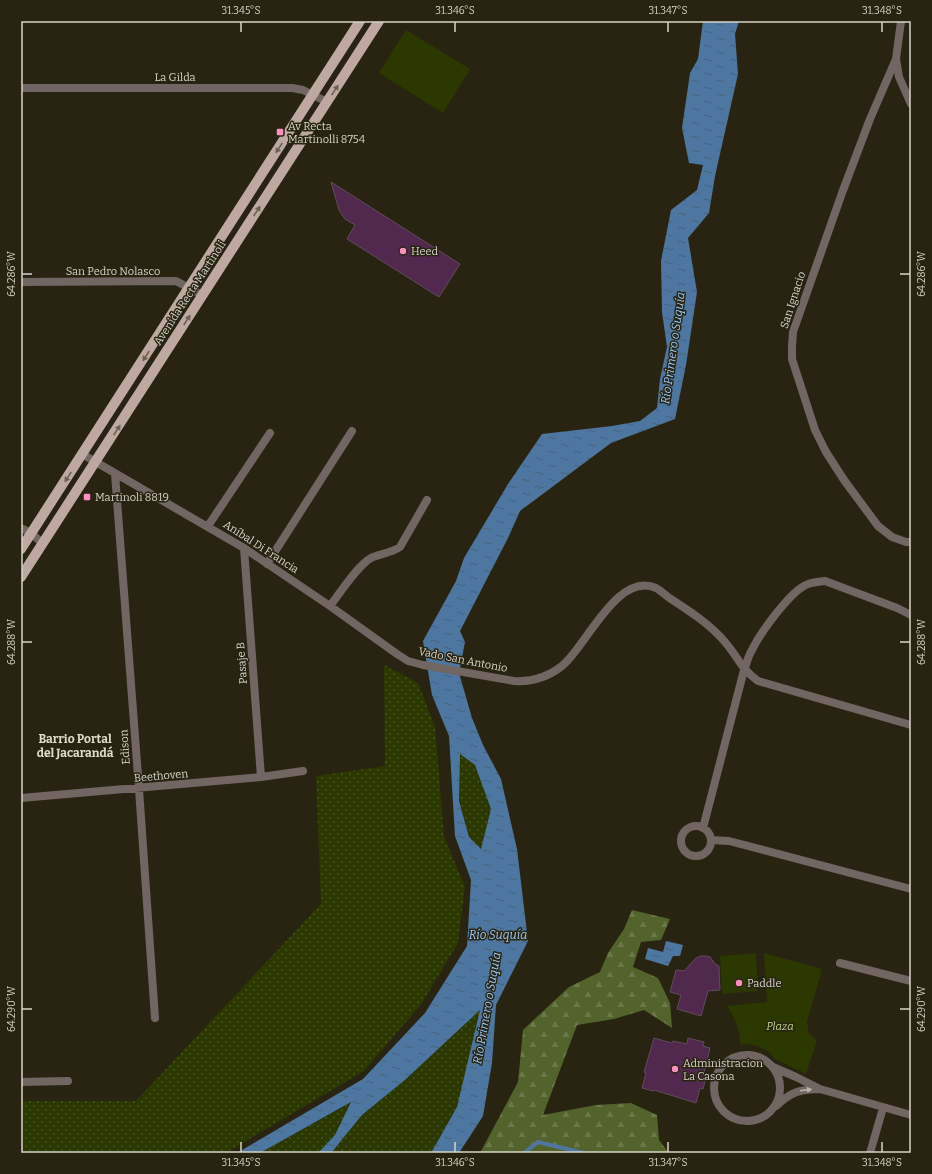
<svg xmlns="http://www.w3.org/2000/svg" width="932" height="1174" font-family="Bitter,serif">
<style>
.grass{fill:url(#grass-dots)}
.forest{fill:url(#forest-firs)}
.park{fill:#2b3800}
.water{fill:url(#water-ripples);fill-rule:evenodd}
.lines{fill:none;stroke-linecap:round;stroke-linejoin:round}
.stream{stroke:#4d77a1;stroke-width:4}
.building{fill:#52294e;stroke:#5e4d5c}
.street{stroke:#716662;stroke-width:8}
.primary{stroke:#bea9a1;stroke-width:10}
.oneway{fill:#6c6052}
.oneway2{fill:#b8b4aa}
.ticks{fill:none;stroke:#d7d5c9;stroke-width:1.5}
.poi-dot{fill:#fd8ec0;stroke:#282411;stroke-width:1.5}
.labels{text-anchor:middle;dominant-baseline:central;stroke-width:3;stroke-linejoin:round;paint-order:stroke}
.street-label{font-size:11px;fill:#d7d5c9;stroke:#282411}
.poi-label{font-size:11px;fill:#d7d5c9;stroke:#282411;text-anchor:start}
.park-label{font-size:11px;font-style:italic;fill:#c0da87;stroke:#282411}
.water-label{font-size:12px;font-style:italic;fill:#98cafc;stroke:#282411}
.neighbourhood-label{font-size:12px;font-weight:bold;fill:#e2ddc5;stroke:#282411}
.neatline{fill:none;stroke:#d7d5c9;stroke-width:1.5}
.ticks-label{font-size:10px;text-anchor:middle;fill:#d7d5c9}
</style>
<defs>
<pattern id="grass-dots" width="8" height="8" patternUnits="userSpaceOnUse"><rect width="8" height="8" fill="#2b3800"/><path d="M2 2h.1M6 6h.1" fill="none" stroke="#495424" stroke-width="1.8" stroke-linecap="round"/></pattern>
<pattern id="forest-firs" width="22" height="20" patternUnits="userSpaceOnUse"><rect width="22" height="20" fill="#53632c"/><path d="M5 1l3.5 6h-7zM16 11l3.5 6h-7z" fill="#6b7849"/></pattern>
<pattern id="water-ripples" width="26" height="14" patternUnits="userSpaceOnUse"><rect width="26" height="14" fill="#4d77a1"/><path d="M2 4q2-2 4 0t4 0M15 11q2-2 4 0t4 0" fill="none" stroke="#486179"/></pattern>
</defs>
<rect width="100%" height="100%" fill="#282411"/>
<!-- grass -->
<path class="grass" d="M 384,665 L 418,683 L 435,727 L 444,836 L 465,887 L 458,943 L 422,1003 L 364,1071 L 226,1153 L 21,1153 L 21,1101 L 136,1101 L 321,904 L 316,776 L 385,766 Z
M 459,753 L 475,765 L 491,809 L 481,850 L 469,837 L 459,801 Z
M 481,1009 L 457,1107 L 431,1153 L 331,1153 L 362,1115 L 406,1079 Z
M 352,1102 L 335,1135 L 318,1153 L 260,1153 Z"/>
<!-- forest -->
<path class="forest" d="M 632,910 L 670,919 L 661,940 L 641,942 L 633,967 L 658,978 L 670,1003 L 672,1028 L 644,1010 L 614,1019 L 577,1025 L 543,1115 L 596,1105 L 631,1103 L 657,1115 L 659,1140 L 669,1153 L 480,1153 L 518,1082 L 523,1030 L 569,987 L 600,972 L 608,953 L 624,929 Z"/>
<!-- park -->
<path class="park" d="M 406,30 L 470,69 L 443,113 L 379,73 Z
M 756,953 L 758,991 L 722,994 L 720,956 Z
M 764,953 L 822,969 L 807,1022 L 809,1033 L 817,1041 L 806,1074 L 775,1059 L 768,1051 L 758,1046 L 747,1044 L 740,1045 C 740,1030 735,1019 727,1006 L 767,1002 Z"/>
<!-- water -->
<path class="water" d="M 703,21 L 739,21 L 735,34 L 738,74 L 715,176 L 709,213 L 688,238 L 697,292 L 686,365 L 675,419 L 611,443 L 520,511 L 508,538 L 460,631 L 465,642 L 459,673 L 472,718 L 483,745 L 501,779 L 517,849 L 528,941 L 496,1005 L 492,1063 L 483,1116 L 459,1153 L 431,1153 L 457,1107 L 480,1010 L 406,1079 L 362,1115 L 331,1153 L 318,1153 L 335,1135 L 351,1102 L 260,1153 L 237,1153 L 363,1079 L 425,1013 L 467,946 L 471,880 L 455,836 L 449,736 L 432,695 L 423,641 L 456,581 L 464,558 L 508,484 L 542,434 L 612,426 L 640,421 L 657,408 L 660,379 L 667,347 L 662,312 L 661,261 L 671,210 L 697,190 L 703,165 L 689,163 L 682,128 L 690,73 L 698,59 ZM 460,754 L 475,765 L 491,809 L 481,849 L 469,837 L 459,801 Z
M 666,941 L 683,945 L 680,956 L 673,956 L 668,966 L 645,959 L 648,948 L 663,952 Z"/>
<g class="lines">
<!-- stream -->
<path class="stream" d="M 524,1153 L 538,1142 L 584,1153"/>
</g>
<!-- building -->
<path class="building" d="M 331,182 L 460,264 L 439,297 L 347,239 L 355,225 L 345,219 L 339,210 Z
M 701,956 L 706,956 L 710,957 L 715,964 L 719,966 L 720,990 L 708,991 L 701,1016 L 677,1009 L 681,995 L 670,992 L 676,970 L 684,971 L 696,958 Z
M 654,1038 L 672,1043 L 673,1041 L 687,1044 L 688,1038 L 704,1042 L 703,1046 L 710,1048 L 704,1073 L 707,1074 L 703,1089 L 700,1088 L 696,1103 L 654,1090 L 653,1091 L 642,1088 L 646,1073 L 644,1072 Z"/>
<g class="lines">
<!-- street -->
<path class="street" d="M 901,21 L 896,59 L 899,77 L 911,104
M 896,59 L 870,119 L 842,193 L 799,315 L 793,332 L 792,346 L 792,359 L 815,430 L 826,452 L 844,480 L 878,526 L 892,537 L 906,542 L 911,542
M 21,88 L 292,88 L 303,90 L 327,102
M 21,282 L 176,281 L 202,295
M 82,454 L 244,548 L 330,606 L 397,654 L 408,661 L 423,665 L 514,681 C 531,682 548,677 562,666 C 586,647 617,571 656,588 C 660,590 664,594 668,597 C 688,610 710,624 725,642 C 738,657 741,669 758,681 L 911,725
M 115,474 L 139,789 L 155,1018
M 208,526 L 270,433
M 21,528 L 31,533 L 42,543
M 244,548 L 261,777
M 267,564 L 352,431
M 330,606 C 340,593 357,566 371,558 C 380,554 391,553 400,547 L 427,500
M 21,798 L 261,777 L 303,771
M681 841a15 15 0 1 1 30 0a15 15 0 1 1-30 0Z
M 703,828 L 744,670 C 747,663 748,656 752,650 C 760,633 788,595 804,586 C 810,582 817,582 825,581 L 897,608 L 911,615
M 711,840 L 729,841 L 911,889
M 840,963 L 911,981
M714 1088a33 33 0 1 1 66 0a33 33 0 1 1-66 0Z
M 773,1067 L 796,1077 L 820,1089 C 800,1089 791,1092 776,1106
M 21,1082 L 68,1081
M 820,1089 L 911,1115
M 870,1153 L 883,1108"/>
<!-- primary -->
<path class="primary" d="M 21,549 L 360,21
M 21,577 L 379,21"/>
</g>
<!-- one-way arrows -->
<defs><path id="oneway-solid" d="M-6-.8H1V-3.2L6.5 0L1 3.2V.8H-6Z"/></defs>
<g class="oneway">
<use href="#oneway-solid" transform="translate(335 90) rotate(-57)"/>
<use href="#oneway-solid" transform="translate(279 148) rotate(123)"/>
<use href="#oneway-solid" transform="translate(257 211) rotate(-57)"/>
<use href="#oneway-solid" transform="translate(187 320) rotate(-57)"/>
<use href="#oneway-solid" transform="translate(146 356) rotate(123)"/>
<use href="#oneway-solid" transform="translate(117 430) rotate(-57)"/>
<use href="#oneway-solid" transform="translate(68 477) rotate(123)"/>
</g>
<use class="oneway2" href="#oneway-solid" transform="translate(806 1090) rotate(-7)"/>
<!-- ticks -->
<path class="ticks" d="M 241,22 L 241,32M 455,22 L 455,32M 668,22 L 668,32M 882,22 L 882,32M 22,274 L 32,274M 900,274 L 910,274M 22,642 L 32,642M 900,642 L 910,642M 22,1009 L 32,1009M 900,1009 L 910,1009M 241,1142 L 241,1152M 455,1142 L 455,1152M 668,1142 L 668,1152M 882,1142 L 882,1152"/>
<!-- markers -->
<g class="poi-dot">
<rect x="276" y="128" width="8" height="8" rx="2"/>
<circle cx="403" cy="251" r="4"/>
<rect x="83" y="493" width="8" height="8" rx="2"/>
<circle cx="739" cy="983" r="4"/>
<circle cx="675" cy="1069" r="4"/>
</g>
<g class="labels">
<!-- street labels -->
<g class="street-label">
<text x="175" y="77">La Gilda</text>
<text x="113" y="271">San Pedro Nolasco</text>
<text transform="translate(190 293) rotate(-57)">Avenida Recta Martinoli</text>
<text transform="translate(793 300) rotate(-72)">San Ignacio</text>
<text transform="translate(261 547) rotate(33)">Aníbal Di Francia</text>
<text transform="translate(463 660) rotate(11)">Vado San Antonio</text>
<text transform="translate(242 663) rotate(-94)">Pasaje B</text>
<text transform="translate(125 747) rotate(-94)">Edison</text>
<text transform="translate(161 776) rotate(-5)">Beethoven</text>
</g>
<!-- poi labels -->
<g class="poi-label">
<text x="288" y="126">Av Recta<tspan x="288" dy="13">Martinolli 8754</tspan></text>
<text x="411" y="251">Heed</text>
<text x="95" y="497">Martinoli 8819</text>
<text x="747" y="983">Paddle</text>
<text x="683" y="1063">Administracion<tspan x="683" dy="13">La Casona</tspan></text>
</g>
<!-- park labels -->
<g class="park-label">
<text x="780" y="1026">Plaza</text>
</g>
<!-- water labels -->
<g class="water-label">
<text transform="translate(673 348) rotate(-82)">Río Primero o Suquía</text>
<text x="498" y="935">Río Suquía</text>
<text transform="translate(487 1008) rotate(-80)">Río Primero o Suquía</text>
</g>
<!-- neighbourhood labels -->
<g class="neighbourhood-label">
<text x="75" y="739">Barrio Portal<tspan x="75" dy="14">del Jacarandá</tspan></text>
</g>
</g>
<!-- border -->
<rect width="932" height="1174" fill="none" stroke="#282411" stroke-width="44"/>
<rect x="22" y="22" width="888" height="1130" class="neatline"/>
<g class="ticks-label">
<text x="241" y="14">31.345°S</text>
<text x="455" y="14">31.346°S</text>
<text x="668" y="14">31.347°S</text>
<text x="882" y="14">31.348°S</text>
<text transform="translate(921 274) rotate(-90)" y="4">64.286°W</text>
<text transform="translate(11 274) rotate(-90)" y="4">64.286°W</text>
<text transform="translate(921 642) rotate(-90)" y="4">64.288°W</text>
<text transform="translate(11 642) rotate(-90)" y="4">64.288°W</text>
<text transform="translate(921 1009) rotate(-90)" y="4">64.290°W</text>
<text transform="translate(11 1009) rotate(-90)" y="4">64.290°W</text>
<text x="241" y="1166">31.345°S</text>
<text x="455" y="1166">31.346°S</text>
<text x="668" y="1166">31.347°S</text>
<text x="882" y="1166">31.348°S</text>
</g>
</svg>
